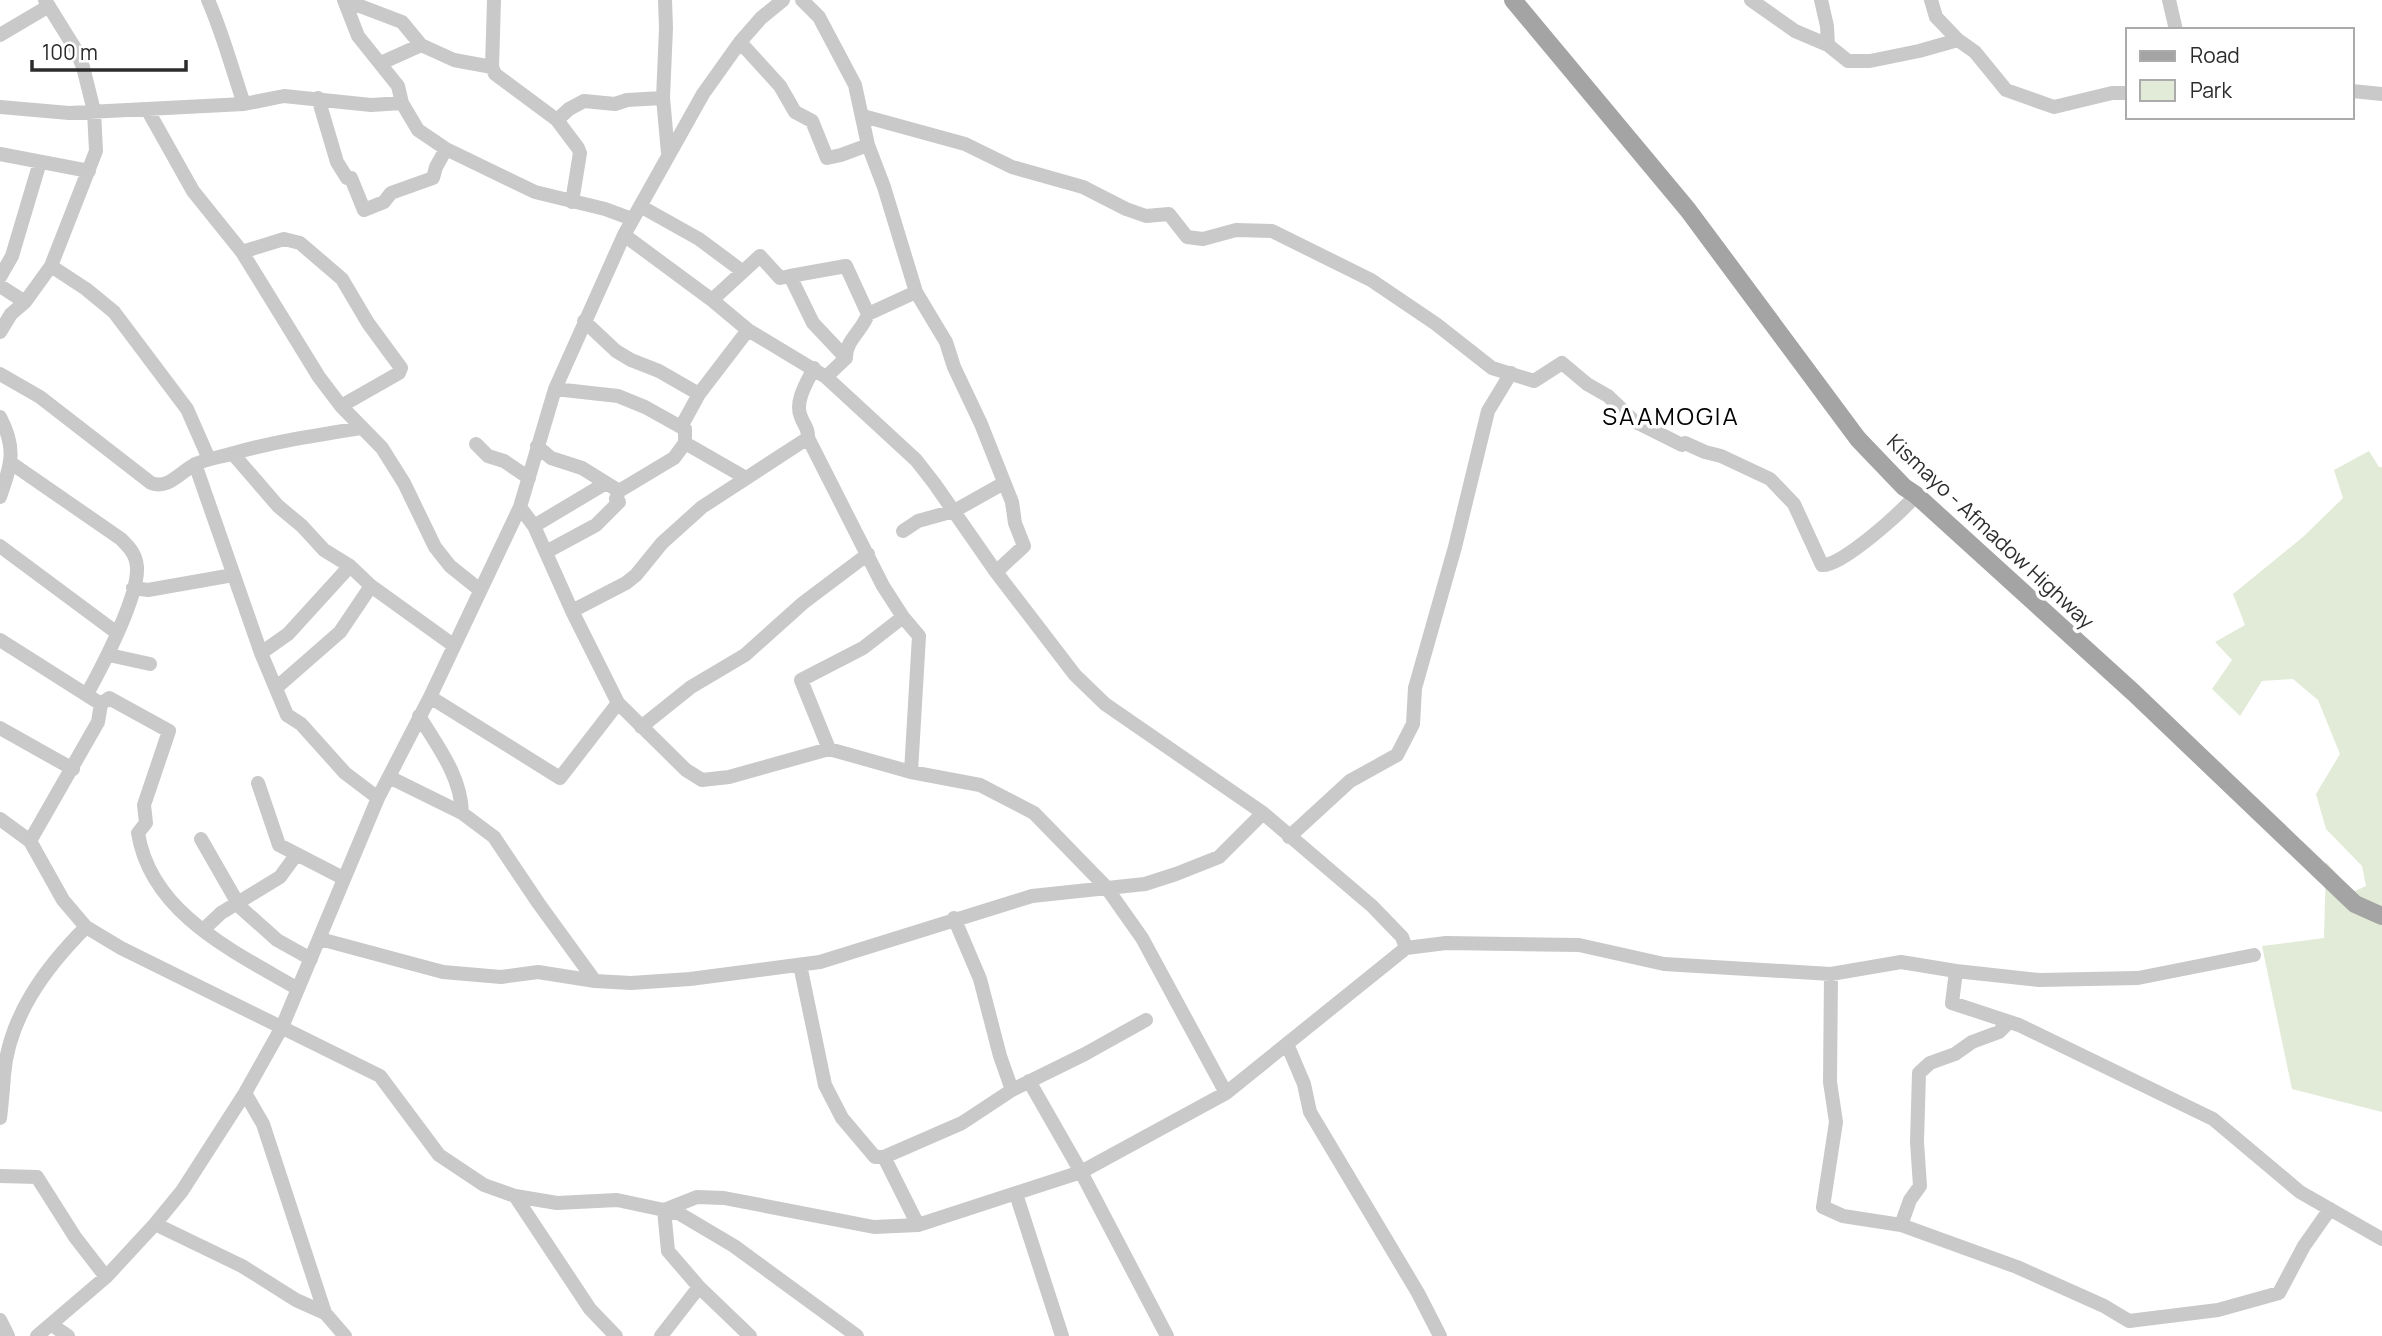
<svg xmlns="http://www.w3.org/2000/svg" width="2382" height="1336" font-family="Manrope,sans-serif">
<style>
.green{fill:#e2ebd7}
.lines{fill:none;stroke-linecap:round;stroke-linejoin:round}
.minor{stroke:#c9c9c9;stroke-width:14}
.major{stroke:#a4a4a4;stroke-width:18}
.labels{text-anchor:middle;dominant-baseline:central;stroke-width:7;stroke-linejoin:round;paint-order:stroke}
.street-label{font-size:21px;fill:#2c2c2c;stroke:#fff}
.quarter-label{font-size:24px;letter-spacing:2px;fill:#000;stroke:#fff}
</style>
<rect width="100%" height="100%" fill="#fff"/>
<!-- green -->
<path class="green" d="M 2369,451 L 2379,467 L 2382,467 L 2382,1112 L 2292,1089 L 2262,946 L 2324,938 L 2326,862 L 2353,892 L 2366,886 L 2362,866 L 2326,829 L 2316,794 L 2340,754 L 2318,700 L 2293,679 L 2262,681 L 2240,716 L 2212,689 L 2232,660 L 2215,642 L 2245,625 L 2233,594 L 2303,537 L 2343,498 L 2334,470 Z"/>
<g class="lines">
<!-- minor -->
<path class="minor" d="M 208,0 C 223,34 232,69 244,104
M 344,0 L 358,36 L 398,86 L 402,103 L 418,130 L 446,149 L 535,192 L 605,209 L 632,219
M 344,0 L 402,22 L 421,45
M 494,0 L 492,67 L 495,74 L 557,120 L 578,148 L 580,153 L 572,202
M 665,0 L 666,28 L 663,98 L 668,153
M 802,0 L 819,17 L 855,85 L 868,145 L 884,187 L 916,292 L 946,342 L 954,367 L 981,424 L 1012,502 L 1015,523 L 1024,546 L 996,572
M 1751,0 L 1795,31 L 1828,45 L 1848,61 L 1870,61 L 1919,51 L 1958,40 L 1975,52 L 2006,90 L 2054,107 L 2112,93 L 2128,93
M 1821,0 L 1827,26 L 1828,45
M 1931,0 L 1936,17 L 1958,40
M 2169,0 L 2176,30
M 0,35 L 49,6
M 740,42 L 780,86 L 795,112 L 812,121 L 827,158 L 841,155 L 868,145
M 381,63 L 421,45 L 454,60 L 492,67
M 2352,91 L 2382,94
M 318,98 L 337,162 L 347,178 L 351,178 L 364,210 L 384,202 L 391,193 L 433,178 L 436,167 L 446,149
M 0,107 L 69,113 L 244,104 L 284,96 L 371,105 L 402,103
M 147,109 L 193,191 L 242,252 L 319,377 L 341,406 L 382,448 L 404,483 L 435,547 L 450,566 L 480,590
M 863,116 L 965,144 L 1012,167 L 1083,187 L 1126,209 L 1146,216 L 1169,214 L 1187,237 L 1203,239 L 1236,230 L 1272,231 L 1371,280 L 1436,324 L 1492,368 L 1534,381 L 1562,363 L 1587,384 L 1608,396 L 1634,421 L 1682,445 L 1685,443 L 1705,452 L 1721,456 L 1770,479 L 1794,504 L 1822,565 C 1841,567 1903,511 1916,495
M 557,120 L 569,109 L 584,101 L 615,104 L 627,100 L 663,98
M 0,154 L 89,171
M 640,206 L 699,239 L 742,271
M 624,235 L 712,300 L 748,330 L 826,377 L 916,460 L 934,483 L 996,572 L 1075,675 L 1105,704 L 1263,813 L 1372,906 L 1402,937 L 1406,948
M 242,252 L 284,239 L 300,243 L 342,279 L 368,323 L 401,368 L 399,373 L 341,406
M 51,266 L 86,289 L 114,312 L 187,409 L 209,459
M 790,276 L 846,266 L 868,314
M 0,277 L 12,256 L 40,162
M 0,286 L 25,302
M 712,300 L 760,256 L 780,278 L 790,276 L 813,323 L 846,358 L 826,377
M 584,321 L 616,351 L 631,360 L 659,371 L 699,394
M 0,332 L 11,314 L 25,302 L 51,266 L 96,151 L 94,111 L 83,67 L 76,50 L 45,0
M 846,358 C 845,341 863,330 868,314 L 916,292
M 814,368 C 807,382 794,402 801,417 C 804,426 809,428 808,438 L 883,586 L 903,617 L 919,636 L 911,772
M 0,374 L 40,397 L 151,483 C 170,490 181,470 198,463 C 209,458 222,457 234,453 C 277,441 317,435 361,428
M 555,389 L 618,396 L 645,407 L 681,427
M 0,417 C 17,449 11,465 0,497
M 476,444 L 488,456 L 504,461 L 529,478
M 537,446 L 551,458 L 582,468 L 619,491
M 233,454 L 278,506 L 302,526 L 324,550 L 350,566 L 371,586 L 453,645
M 11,463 L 121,539 C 129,547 136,554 137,567 C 139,596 102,667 87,694
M 195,464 L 261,653 L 287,715 L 301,724 L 345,773 L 378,798
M 746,478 L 685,443 L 685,429 L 681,427 L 699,394 L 748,330
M 520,507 L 534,526 L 572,611 L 618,703 L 686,770 L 702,780 L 729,777 L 829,749 L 911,772 L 980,785 L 1034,813 L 1106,887 L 1142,938 L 1226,1093
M 534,526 L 606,483
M 903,531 L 918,521 L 954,511 L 1004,483
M 0,546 L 117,633
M 546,552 L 596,525 L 619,502 L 616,499 L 619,491 L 674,458 L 685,443
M 133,588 L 148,590 L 233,575
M 572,611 L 626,583 L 636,575 L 662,543 L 702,507 L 808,438
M 0,640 L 101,704 L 109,698 L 169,731 L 144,805 L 146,823 L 138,833 C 151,914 235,952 298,989
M 261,653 L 288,634 L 350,566
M 109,655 L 150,664
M 276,688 L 340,632 L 371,586
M 430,697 L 560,778 L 618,703
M 419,716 C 438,747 461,776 462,813 L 494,837 L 539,904 L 595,981
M 641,727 L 691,687 L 745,655 L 803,603 L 868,554
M 0,728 L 73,769
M 829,749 L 801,680 L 863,648 L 903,617
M 389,777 L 462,813
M 258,783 L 279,845 L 343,878
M 0,819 L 30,841 L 63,900 L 86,927 L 121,948 L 380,1076 L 439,1155 L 484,1185 L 515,1196 L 557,1203 L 617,1200 L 664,1210 L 697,1197 L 724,1198 L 874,1227 L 918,1225 L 1081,1172 L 1226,1093 L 1406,948 L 1446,943 L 1579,945 L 1664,964 L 1831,974 L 1901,962 L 1956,971 L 1952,1003 L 2019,1025 L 2213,1119 L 2300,1192 L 2382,1239
M 1289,837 L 1350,781 L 1397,755 L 1413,724 L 1415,688 L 1455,547 L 1488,411 L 1511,373
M 201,839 L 240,907 L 277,940 L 311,959
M 30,841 L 98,722 L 101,704
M 954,918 L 980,979 L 1000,1056 L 1012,1090
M 203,930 L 221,913 L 280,877 L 296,855
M 320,939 L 443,972 L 501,977 L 538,972 L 595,981 L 631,983 L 690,979 L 820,962 L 1032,896 L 1145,884 L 1176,874 L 1219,857 L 1263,813
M 800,965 L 825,1085 L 842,1118 L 875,1157 L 884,1157 L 962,1123 L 1012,1090 L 1085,1054 L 1146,1020
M 1956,971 L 2039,980 L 2138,978 L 2254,955
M 1831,974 L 1830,1082 L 1836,1122 L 1823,1207 L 1843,1216 L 1901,1225 L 2017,1267 L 2104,1306 L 2129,1321 L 2218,1310 L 2279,1293 L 2304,1246 L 2330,1209
M 1287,1044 L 1304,1084 L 1310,1112 L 1418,1293 L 1440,1336
M 1029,1081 L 1081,1172 L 1167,1336
M 245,1093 L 263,1124 L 325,1313 L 345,1336
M 0,1118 C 2,1103 3,1089 4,1075 C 9,1016 46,967 86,927
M 884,1157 L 918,1225
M 0,1176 L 37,1177 L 75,1237 L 106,1277
M 1016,1194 L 1062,1336
M 515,1196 L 590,1309 L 616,1336
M 155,1224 L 242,1266 L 296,1300 L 325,1313
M 1901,1225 L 1910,1200 L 1920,1186 L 1917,1142 L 1919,1073 L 1930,1063 L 1955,1054 L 1972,1042 L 1999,1032 L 2009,1022
M 0,1320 L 8,1336
M 52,1325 L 68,1336
M 37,1336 L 106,1277 L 155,1224 L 182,1191 L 245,1093 L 282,1027 L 378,798 L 430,697 L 520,507 L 555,389 L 624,235 L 703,94 L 740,42 L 761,18 L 783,0
M 661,1336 L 699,1287
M 750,1336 L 699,1287 L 668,1251 L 664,1210 L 680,1214 L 734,1246 L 857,1336"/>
<!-- major -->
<path class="major" d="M 1513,0 L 1688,210 L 1858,439 L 1904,487 L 1916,495 L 2134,693 L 2355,904 L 2382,916"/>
</g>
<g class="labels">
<!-- street labels -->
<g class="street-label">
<text transform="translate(1991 531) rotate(43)">Kismayo - Afmadow Highway</text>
</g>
<!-- quarter labels -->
<g class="quarter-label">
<text x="1671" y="415">SAAMOGIA</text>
</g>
</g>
<!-- legend -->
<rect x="2126" y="28" width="228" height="91" fill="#ffffff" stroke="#ababab" stroke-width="2"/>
<rect x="2140" y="51" width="35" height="10" fill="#a4a4a4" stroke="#ababab" stroke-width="2"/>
<text x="2190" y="63" font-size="21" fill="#2c2c2c">Road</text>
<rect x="2140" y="80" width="35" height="21" fill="#e2ebd7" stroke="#ababab" stroke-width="2"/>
<text x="2190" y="98" font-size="21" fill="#2c2c2c">Park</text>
<!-- scale -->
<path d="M32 60v10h154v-10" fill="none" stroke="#2c2c2c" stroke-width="3.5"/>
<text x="42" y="60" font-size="21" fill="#2c2c2c" stroke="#ffffff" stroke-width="5" paint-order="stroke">100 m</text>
</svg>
